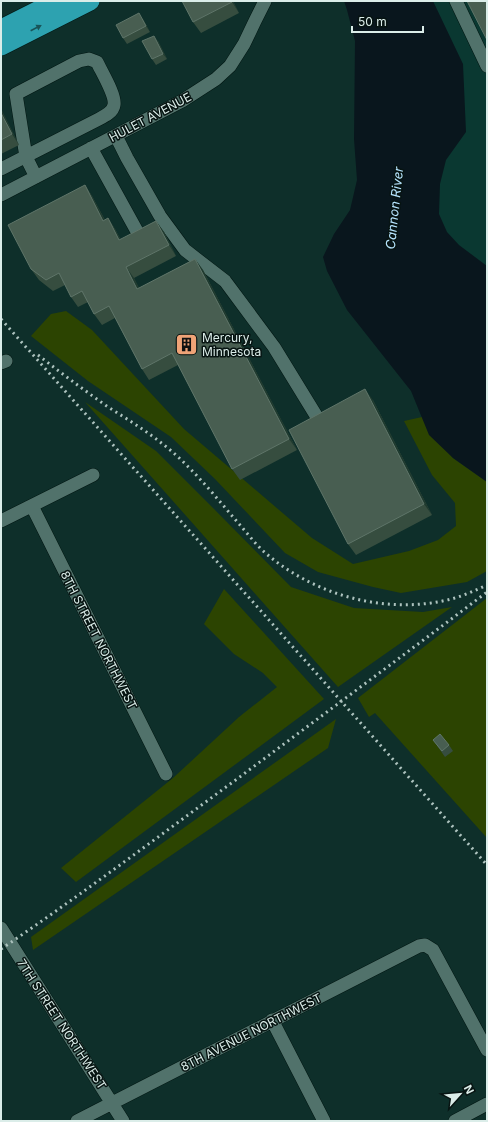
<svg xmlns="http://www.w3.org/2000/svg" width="488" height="1122" font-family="Inter,sans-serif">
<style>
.built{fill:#0a3831}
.green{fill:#2c4401}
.water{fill:#09161d}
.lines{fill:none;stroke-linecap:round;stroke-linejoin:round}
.minor-casing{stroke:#001612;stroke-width:14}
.highway-casing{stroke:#001612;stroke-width:20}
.minor{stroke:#51726b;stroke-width:13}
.highway{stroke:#2da2b0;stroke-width:19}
.rail{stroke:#aec3bf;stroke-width:3;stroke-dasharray:2 4;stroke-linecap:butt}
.wall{fill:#364d3f}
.shaded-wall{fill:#1f3a2f}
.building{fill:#485e51;stroke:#5f7569}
.oneway{fill:#185459}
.labels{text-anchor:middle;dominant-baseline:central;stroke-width:3;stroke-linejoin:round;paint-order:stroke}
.street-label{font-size:12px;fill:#dbede9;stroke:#071412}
.poi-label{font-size:12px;fill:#dbede9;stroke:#071412;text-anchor:start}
.water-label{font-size:13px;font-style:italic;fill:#b7e5ff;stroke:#071412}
</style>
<rect width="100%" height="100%" fill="#0e2f2a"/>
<!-- built -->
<path class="built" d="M 393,1 L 487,1 L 487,344 L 435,297 Z"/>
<!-- green -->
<path class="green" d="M 66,311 L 92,330 L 184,429 L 312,538 L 353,564 L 409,551 L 438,540 L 456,526 L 455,503 L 432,475 L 404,421 L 422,417 L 453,458 L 487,482 L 487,571 L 467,582 L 401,593 L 373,587 L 318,572 L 285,553 L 215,479 L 171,437 L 88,381 L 31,336 L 51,314 Z
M 85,402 L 156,451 L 215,510 L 291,587 L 354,608 L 423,612 L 452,607 L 338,687 Z
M 224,589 L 324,699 L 76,882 L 61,868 L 173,778 L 239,717 L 277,687 L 263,673 L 234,654 L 204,624 Z
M 487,598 L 487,838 L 375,713 L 369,717 L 358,698 Z
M 336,719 L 328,748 L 33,950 L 31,937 Z"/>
<!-- water -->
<path class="water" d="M 344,1 L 433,1 L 463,64 L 466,132 L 446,160 L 440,184 L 439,214 L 447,232 L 459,245 L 487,266 L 487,482 L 453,458 L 429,435 L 411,391 L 347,310 L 327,271 L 323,257 L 334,234 L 350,210 L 357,180 L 354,139 L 355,41 L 347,10 Z"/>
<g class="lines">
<defs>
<path id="minor" d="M 456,1 L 487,66
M 116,136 L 127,158 L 160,216 L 185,250 L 225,281 L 274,347 L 320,422
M 91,148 L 139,235
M 1,169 L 99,119 C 105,116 113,112 114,105 C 116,95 101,71 97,62 L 89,59 L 79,61 L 16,94 L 26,157 L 36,177
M 1,195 L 182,101 L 216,79 L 230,66 L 244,44 L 255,21 L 265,1
M 1,363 L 6,361
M 32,506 L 166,774
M 1,521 L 93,475
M 1,928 L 123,1121
M 272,1020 L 324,1121
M 77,1121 L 419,946 L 425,945 L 433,950 L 487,1050
M 455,1121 L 487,1104"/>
<path id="highway" d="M 1,29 L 57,1
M 1,46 L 90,1"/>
</defs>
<!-- minor casing -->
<use href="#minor" class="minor-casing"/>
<!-- highway casing -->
<use href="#highway" class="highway-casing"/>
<!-- minor -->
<use href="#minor" class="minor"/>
<!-- highway -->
<use href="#highway" class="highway"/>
<!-- rail -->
<path class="rail" d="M 1,319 L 487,865
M 38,355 C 61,373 84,390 108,407 C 132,422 156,437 177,456 C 200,477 220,502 240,525 C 247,533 254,542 262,550 C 311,594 383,615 447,600 C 461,597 474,591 487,585
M 1,949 C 81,895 159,836 237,779 C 320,717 404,655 487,592"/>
</g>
<!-- wall -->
<path class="wall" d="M 233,1 L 239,13 L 201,33 L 193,22 Z
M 143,19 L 150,32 L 127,44 L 123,38 Z
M 158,41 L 167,59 L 156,65 L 152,59 Z
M 1,109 L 19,145 L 1,154 Z
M 85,185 L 92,196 L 105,220 L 108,218 L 115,229 L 121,240 L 156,221 L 164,232 L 176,256 L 134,278 L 139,288 L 195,259 L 203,270 L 297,450 L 240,480 L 232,469 L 178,365 L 149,380 L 142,369 L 115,318 L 102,325 L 94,314 L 88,302 L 78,307 L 71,297 L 65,285 L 53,291 L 39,280 L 31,269 Z
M 373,400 L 432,515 L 356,555 L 348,544 Z
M 433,740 L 449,745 L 453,751 L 445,757 Z"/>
<!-- shaded-wall -->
<path class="shaded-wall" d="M 231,1 L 233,1 L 239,13 L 232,2 Z
M 139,13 L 143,19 L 150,32 L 146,26 Z
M 154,36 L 158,41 L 167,59 L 163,54 Z
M 1,109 L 19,145 L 12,134 L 1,113 Z
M 85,185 L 92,196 L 111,232 L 103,221 Z
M 108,218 L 115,229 L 127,251 L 119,240 Z
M 156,221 L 164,232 L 176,256 L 169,245 Z
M 195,259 L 203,270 L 297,450 L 289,439 Z
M 126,267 L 134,278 L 145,300 L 137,289 Z
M 365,389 L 373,400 L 432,515 L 424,504 Z"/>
<!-- building -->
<path class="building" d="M 182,1 L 231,1 L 232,2 L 193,22 Z
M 467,1 L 487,1 L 487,40 Z
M 139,13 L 146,26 L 123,38 L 116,25 Z
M 154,36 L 163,54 L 152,59 L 142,41 Z
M 1,113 L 12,134 L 1,140 Z
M 85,185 L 103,221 L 108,218 L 119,240 L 156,221 L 169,245 L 126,267 L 137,289 L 195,259 L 289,439 L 232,469 L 172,353 L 142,369 L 109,306 L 94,314 L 82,291 L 71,297 L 59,273 L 46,280 L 31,269 L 8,225 Z
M 365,389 L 424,504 L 348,544 L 289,430 Z
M 440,734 L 449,745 L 442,751 L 433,740 Z"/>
<!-- one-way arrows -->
<defs><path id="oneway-solid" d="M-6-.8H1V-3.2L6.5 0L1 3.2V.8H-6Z"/></defs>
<use class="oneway" href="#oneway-solid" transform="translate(36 28) rotate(-27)"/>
<!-- icons -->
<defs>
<symbol id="building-square" viewBox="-11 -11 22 22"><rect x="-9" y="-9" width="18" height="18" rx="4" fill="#efa377" stroke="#071412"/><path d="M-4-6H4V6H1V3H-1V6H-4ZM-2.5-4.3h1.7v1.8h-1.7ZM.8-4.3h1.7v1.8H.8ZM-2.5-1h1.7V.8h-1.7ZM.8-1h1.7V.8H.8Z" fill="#111"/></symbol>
</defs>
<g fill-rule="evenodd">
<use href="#building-square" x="174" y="332" width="25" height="25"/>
</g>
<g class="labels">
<!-- street labels -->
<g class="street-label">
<text transform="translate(150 117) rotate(-28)">HULET AVENUE</text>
<text transform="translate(99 640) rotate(63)">8TH STREET NORTHWEST</text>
<text transform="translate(62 1024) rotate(57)">7TH STREET NORTHWEST</text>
<text transform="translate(251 1032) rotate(-27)">8TH AVENUE NORTHWEST</text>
</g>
<!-- poi labels -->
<g class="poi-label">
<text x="202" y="337">Mercury,<tspan x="202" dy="14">Minnesota</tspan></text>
</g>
<!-- water labels -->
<g class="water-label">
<text transform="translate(394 208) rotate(-84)">Cannon River</text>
</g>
</g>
<!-- border -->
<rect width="488" height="1122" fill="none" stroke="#dbede9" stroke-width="4"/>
<!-- north arrow -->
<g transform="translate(460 1094) rotate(63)" stroke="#071412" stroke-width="3" paint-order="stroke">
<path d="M0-3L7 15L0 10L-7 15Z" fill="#dbede9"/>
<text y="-6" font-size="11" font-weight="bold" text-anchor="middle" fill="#dbede9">N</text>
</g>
<!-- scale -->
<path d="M352 26v6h71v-6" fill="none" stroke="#dbede9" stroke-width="2"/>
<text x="358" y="26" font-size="12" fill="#dbede9" stroke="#071412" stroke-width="3" paint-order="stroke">50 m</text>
</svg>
